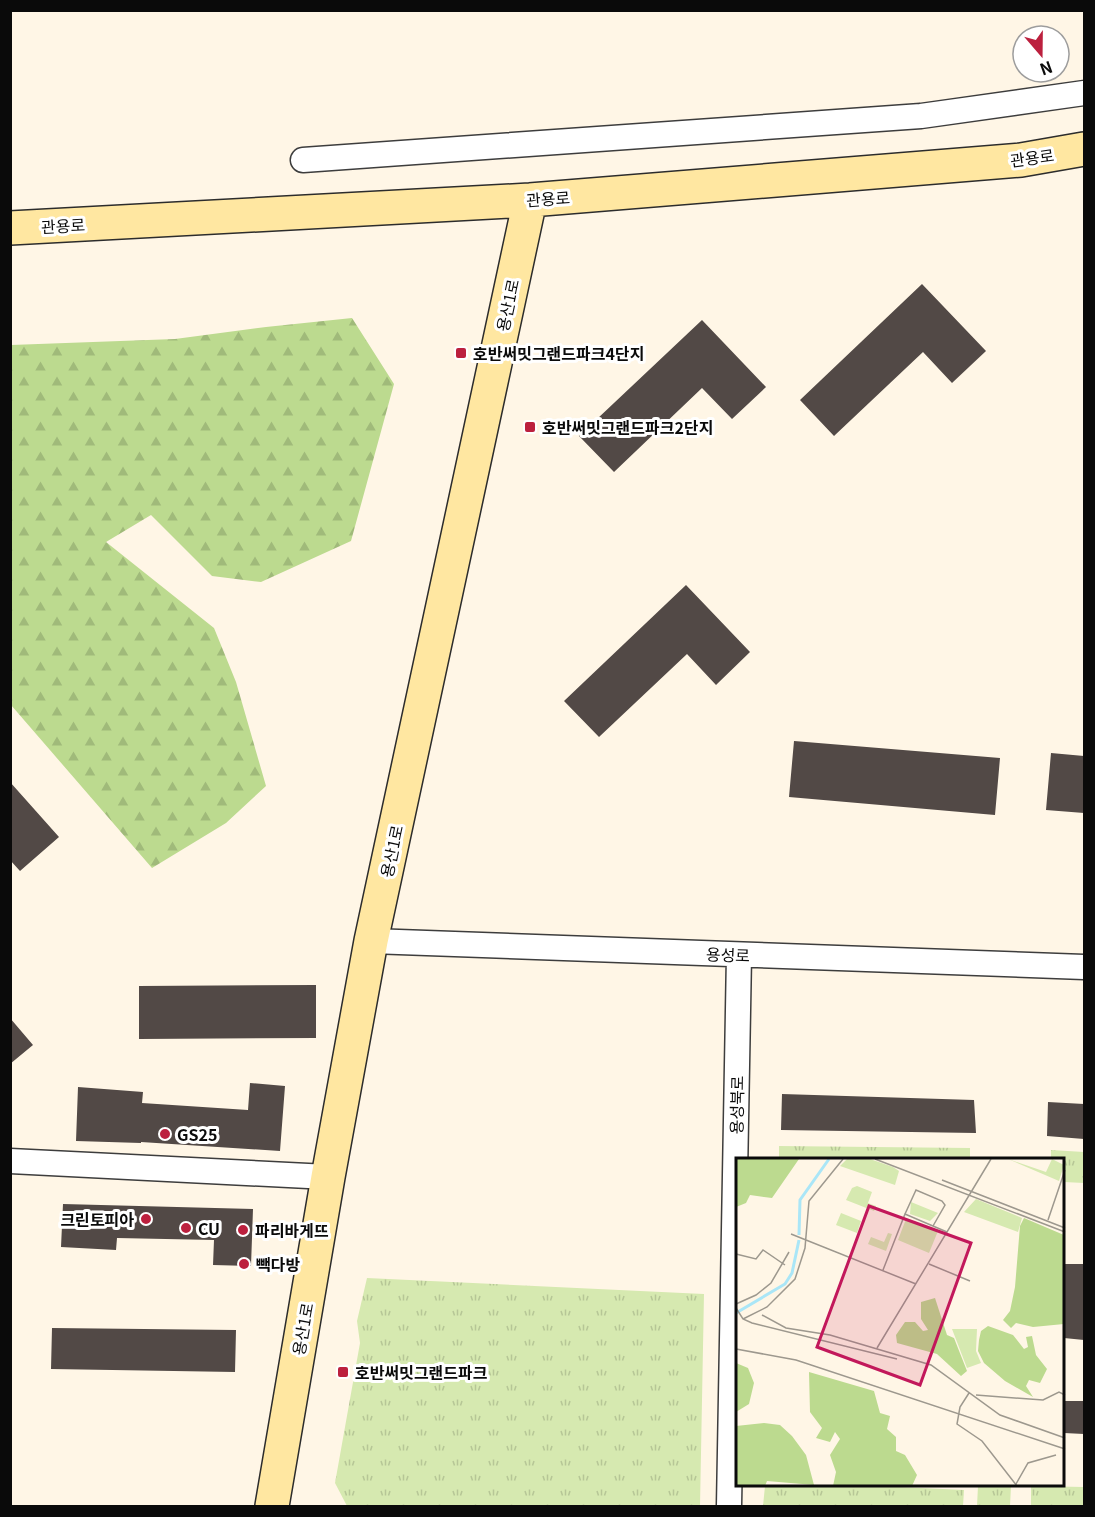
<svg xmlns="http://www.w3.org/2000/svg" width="1095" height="1517" font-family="Georgia,'Noto Sans KR',serif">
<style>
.forest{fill:url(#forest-firs)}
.park{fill:url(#park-tufts)}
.building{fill:#524946}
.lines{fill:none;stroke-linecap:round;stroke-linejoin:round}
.street-casing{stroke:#3d3d3d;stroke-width:27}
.secondary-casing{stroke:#2c2c2c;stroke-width:36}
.street{stroke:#fff;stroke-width:24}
.secondary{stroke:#ffe7a1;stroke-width:33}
.poi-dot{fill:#bc203e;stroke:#fff;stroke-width:2}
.labels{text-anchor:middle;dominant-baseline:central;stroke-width:6;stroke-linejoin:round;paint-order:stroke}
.street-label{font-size:16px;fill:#0a0a0a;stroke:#fff}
.poi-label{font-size:16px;font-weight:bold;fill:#0a0a0a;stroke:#fff;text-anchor:start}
.inset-river{fill:none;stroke:#aae6f7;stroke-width:3}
.inset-road{fill:none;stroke:#9d988e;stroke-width:1.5}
.view{fill:#c2185b;fill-opacity:0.15;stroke:#c2185b;stroke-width:3}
.inset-edge{fill:none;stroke:#0a0a0a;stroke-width:3}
</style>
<defs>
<pattern id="forest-firs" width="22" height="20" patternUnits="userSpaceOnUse" patternTransform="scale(1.5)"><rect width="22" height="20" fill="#bcda8f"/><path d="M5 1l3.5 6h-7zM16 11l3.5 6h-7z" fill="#a0ba7a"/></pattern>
<pattern id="park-tufts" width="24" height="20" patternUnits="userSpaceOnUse" patternTransform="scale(1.5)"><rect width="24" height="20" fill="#d6e9b0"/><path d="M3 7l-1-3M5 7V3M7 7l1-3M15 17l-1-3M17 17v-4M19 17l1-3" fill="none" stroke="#b6c696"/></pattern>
</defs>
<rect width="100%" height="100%" fill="#fff6e6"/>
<!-- forest -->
<path class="forest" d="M 352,318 L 394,384 L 351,541 L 261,582 L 212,576 L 151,515 L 106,542 L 214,628 L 236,682 L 266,786 L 226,823 L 152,868 L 11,705 L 11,345 L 175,339 L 266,327 Z"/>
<!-- park -->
<path class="park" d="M 779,1146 L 970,1148 L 970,1160 L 779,1160 Z
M 1051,1150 L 1084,1152 L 1084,1183 L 1064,1182 L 1064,1160 L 1051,1160 Z
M 367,1278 L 704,1294 L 700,1506 L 347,1506 L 335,1483 L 360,1343 L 357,1321 Z
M 765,1486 L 878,1486 L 964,1490 L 963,1506 L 763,1506 Z
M 978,1486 L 1011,1486 L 1010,1506 L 977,1506 Z
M 1031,1486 L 1084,1487 L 1084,1506 L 1031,1506 Z"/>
<!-- building -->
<path class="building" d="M 922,284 L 986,351 L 952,383 L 923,352 L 834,436 L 800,400 Z
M 702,320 L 766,387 L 732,419 L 702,388 L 614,472 L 579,436 Z
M 686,585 L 750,652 L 716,685 L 687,654 L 599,737 L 564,701 Z
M 794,741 L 1000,758 L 995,815 L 789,797 Z
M 1051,753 L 1084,756 L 1084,813 L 1046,810 Z
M 10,782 L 59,837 L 20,871 L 10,860 Z
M 316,985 L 316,1038 L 139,1039 L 139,986 Z
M 10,1018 L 33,1045 L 10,1064 Z
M 250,1083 L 285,1086 L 280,1151 L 141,1142 L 141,1143 L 76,1141 L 78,1087 L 143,1092 L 142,1103 L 248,1110 Z
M 782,1094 L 974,1100 L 976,1133 L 781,1130 Z
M 1048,1102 L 1084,1104 L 1084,1139 L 1047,1136 Z
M 63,1204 L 253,1209 L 251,1266 L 213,1265 L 214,1240 L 117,1238 L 116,1250 L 61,1247 Z
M 1064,1264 L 1084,1264 L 1084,1340 L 1064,1338 Z
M 52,1328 L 236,1330 L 235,1372 L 51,1369 Z
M 1064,1401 L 1084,1401 L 1084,1434 L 1064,1433 Z"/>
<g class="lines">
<defs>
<path id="street" d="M 303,160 L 921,116 L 1084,93
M 371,941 L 1084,967
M 10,1161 L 328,1177
M 729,1506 L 739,955"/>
<path id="secondary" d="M 10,228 L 530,200 L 1021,160 L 1084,149
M 272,1506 L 328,1177 L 371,941 L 530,200"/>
</defs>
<!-- street casing -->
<use href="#street" class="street-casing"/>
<!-- secondary casing -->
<use href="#secondary" class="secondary-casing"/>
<!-- street -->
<use href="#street" class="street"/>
<!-- secondary -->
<use href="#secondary" class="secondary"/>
</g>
<!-- markers -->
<g class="poi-dot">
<rect x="455" y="347" width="12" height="12" rx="3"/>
<rect x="524" y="421" width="12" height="12" rx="3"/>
<circle cx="165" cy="1134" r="6"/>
<circle cx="146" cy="1219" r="6"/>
<circle cx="186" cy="1228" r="6"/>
<circle cx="243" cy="1230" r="6"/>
<circle cx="244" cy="1264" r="6"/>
<rect x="337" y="1366" width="12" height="12" rx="3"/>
</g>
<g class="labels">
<!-- street labels -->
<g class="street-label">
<text transform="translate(1032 157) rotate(-8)">관용로</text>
<text transform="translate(548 198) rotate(-4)">관용로</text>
<text transform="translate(63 225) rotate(-3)">관용로</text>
<text transform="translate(507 305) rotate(-78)">용산1로</text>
<text transform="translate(391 851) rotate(-78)">용산1로</text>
<text transform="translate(728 954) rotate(2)">용성로</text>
<text transform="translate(736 1105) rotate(-89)">용성북로</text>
<text transform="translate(302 1329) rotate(-80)">용산1로</text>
</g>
<!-- poi labels -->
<g class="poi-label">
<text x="473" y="353">호반써밋그랜드파크4단지</text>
<text x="542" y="427">호반써밋그랜드파크2단지</text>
<text x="177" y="1134">GS25</text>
<text x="134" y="1219" text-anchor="end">크린토피아</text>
<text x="198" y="1228">CU</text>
<text x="255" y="1230">파리바게뜨</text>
<text x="256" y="1264">빽다방</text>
<text x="355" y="1372">호반써밋그랜드파크</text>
</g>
</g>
<!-- overview -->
<g transform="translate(736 1158)">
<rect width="328" height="328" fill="#fff6e6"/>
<path d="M 0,1 L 63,1 L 36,40 L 14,37 L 10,45 L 0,49 ZM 288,60 L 328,77 L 328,166 L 297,169 L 280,165 L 275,170 L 267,162 L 274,153 L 279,129 L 284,68 ZM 199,140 L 211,177 L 218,180 L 231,213 L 225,218 L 201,196 L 161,185 L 160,177 L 169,164 L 179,164 L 187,173 L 192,172 L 185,161 L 185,144 ZM 252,168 L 277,177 L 288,191 L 292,189 L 290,179 L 296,178 L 300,197 L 311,211 L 304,225 L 293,222 L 290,228 L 297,239 L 269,223 L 248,205 L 242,193 L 243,182 L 245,173 ZM 0,205 L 12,210 L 18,225 L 13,246 L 0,254 ZM 73,214 L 138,233 L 144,255 L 154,258 L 151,271 L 160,279 L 160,293 L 169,297 L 181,317 L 176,328 L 97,328 L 100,314 L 94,297 L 104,281 L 99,274 L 94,284 L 80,280 L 86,270 L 74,254 ZM 28,265 L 44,267 L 56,278 L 70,297 L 78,327 L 31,323 L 29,328 L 0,328 L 0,268 Z" fill="#bcda8f"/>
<path d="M 111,1 L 134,1 L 157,9 L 163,13 L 159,27 L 104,8 ZM 272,1 L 310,14 L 316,1 L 328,7 L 323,23 ZM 121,28 L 136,34 L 132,45 L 140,48 L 138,53 L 110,42 L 116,30 ZM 240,41 L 286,60 L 282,74 L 228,54 ZM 175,44 L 202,55 L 194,63 L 174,56 ZM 105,55 L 125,63 L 121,75 L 100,67 ZM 170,61 L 202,73 L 193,95 L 162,82 ZM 152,75 L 156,76 L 150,93 L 132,86 L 135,79 L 148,84 ZM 216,171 L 241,171 L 240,193 L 245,205 L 231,210 Z" fill="#d6e9b0"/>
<path class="inset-river" d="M 63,77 L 64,42 L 93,1M 0,155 L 49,126 L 56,115 L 63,82"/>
<path class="inset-road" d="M 139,1 L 329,74M 206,22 L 329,70M 169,56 L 180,32 L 206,43 L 209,47 L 197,68M 312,62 L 329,12M 55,76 L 180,126M 0,96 L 20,101 L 27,92 L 49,107M 193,106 L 234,123M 147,112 L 169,56 L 211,74M 0,146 L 20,137 L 35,125 L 53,94M 0,150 L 7,161 L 16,165 L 161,201M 26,157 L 50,170 L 94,177 L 195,207 L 264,257 L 329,280M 7,161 L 31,149 L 59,121 L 69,90 L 73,43 L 107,1M 141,190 L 255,1M 0,191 L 60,202 L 329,291M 233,235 L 224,249 L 221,266 L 246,283 L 281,328M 240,237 L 307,242 L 323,234 L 329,237M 280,326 L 292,305 L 320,297"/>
<path class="view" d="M 133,48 L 235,85 L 184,227 L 81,189 Z"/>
<rect width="328" height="328" class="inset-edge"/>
</g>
<!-- border -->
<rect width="1095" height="1517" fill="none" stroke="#0a0a0a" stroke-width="24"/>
<!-- north arrow -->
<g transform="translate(1041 54) rotate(160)"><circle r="28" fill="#ffffff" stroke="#9d9d9d" stroke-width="1.5"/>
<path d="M0-4.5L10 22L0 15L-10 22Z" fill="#bc203e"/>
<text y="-9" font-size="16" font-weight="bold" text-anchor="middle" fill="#0a0a0a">N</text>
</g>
</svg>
